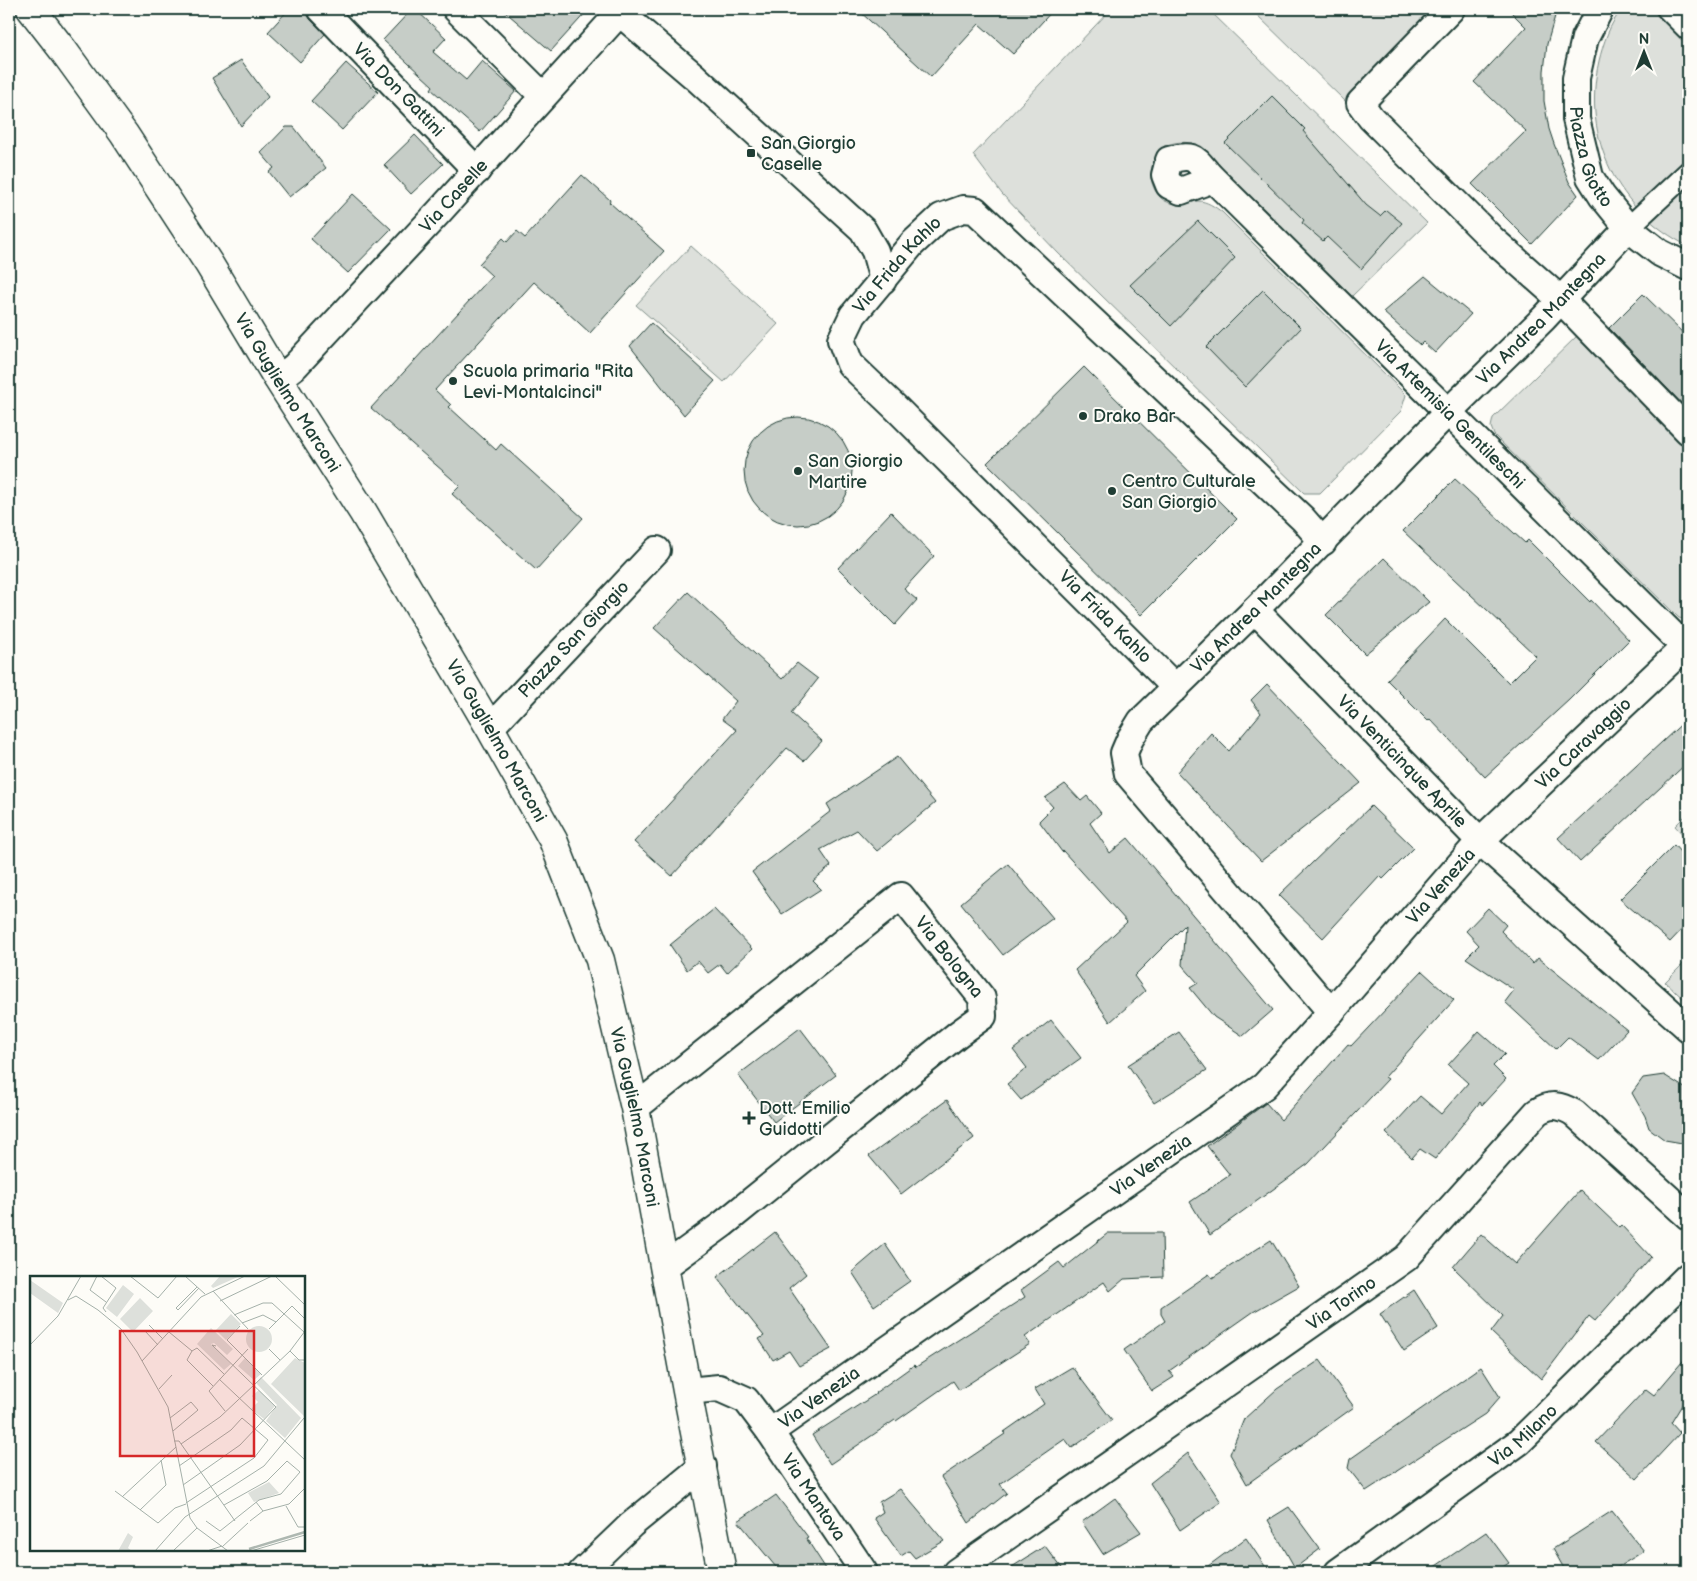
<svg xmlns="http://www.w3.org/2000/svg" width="1697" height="1581" font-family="'Balsamiq Sans',sans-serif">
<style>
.green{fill:#dde0db;stroke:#7e8e88}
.building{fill:#c6cdc7;stroke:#1f3d34}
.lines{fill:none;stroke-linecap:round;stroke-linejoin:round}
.pedestrian-casing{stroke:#1f3d34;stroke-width:24}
.minor-casing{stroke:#1f3d34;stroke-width:30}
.secondary-casing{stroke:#1f3d34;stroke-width:31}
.pedestrian{stroke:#fdfcf7;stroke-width:20}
.minor{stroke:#fdfcf7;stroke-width:26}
.secondary{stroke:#fdfcf7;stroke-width:28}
.poi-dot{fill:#1f3d34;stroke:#fdfcf7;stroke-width:2}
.labels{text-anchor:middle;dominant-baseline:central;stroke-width:4;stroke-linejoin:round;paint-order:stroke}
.street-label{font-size:18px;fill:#1f3d34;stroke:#fdfcf7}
.poi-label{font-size:18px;fill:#1f3d34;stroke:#fdfcf7;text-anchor:start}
.inset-river{fill:none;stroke:#aeb8b1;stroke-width:2.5}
.inset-road{fill:none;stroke:#a4b0a9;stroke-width:1}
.view{fill:#d62828;fill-opacity:0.15;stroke:#d62828;stroke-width:2.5}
.inset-edge{fill:none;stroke:#1f3d34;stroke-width:2.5}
</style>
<rect width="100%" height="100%" fill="#fdfcf7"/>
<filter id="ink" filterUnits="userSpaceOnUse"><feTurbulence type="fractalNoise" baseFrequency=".02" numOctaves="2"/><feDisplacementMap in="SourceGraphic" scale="10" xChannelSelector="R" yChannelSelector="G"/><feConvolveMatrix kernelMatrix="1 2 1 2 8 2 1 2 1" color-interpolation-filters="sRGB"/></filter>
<g filter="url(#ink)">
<!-- green -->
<path class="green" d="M 1111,9 L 1208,9 L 1427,223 L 1352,296 L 1197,144 C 1186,142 1178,141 1167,145 C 1163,146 1161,149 1159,153 C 1148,166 1148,185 1161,198 C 1172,208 1185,201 1198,201 C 1207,201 1215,207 1222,212 L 1406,395 L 1401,411 L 1320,493 L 1304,493 L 1058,253 L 1002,194 L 973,155 Z
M 1251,9 L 1442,9 L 1349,105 Z
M 1622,9 L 1688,9 L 1688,246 C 1618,211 1581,139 1599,61 C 1603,44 1610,23 1622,9 Z
M 691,246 L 778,324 L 724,382 L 636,305 Z
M 1580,333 L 1688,440 L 1688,620 L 1679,618 L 1494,435 L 1491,427 L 1493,418 Z
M 1688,813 L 1688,840 L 1675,826 Z
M 1688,959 L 1688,1003 L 1665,982 Z"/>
<!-- building -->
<path class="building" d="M 289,9 L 306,9 L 310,19 L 325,34 L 300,62 L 268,32 Z
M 412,9 L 415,9 L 446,38 L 433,52 L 466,80 L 482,61 L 516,91 L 480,132 L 431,89 L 433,86 L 383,40 Z
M 502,9 L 589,9 L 551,51 Z
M 857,9 L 1054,9 L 1013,54 L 979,24 L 931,77 Z
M 1508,9 L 1557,9 L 1547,44 L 1544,71 L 1544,101 L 1549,129 L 1554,144 L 1569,182 L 1578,195 L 1532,244 L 1472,184 L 1526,131 L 1474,82 L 1526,27 Z
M 241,60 L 268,97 L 241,126 L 212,78 Z
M 346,63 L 378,92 L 342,130 L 311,101 Z
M 1272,96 L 1305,129 L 1303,131 L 1366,205 L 1380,216 L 1386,210 L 1402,223 L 1361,269 L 1327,237 L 1323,241 L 1302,223 L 1304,220 L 1225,143 Z
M 286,127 L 294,127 L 326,168 L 289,197 L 269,172 L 274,168 L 261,153 Z
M 415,135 L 443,164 L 411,194 L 384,165 Z
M 582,175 L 610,200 L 609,202 L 664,251 L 590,333 L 534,282 L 435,390 L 451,405 L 449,407 L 496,450 L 501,444 L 583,518 L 536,570 L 452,494 L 460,486 L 371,408 L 492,276 L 479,264 L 503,238 L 507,242 L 517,231 L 525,238 Z
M 353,194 L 391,229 L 348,273 L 311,239 Z
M 1198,221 L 1235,258 L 1171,326 L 1130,285 Z
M 1425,276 L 1471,314 L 1435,353 L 1423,342 L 1420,345 L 1383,312 Z
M 1263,290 L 1301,328 L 1245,387 L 1206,347 Z
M 1643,294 L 1688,338 L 1688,410 L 1609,328 Z
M 651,323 L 715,381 L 684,415 L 630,346 Z
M 1084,367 L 1237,519 L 1141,615 L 987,463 Z
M744 471a54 54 0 1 1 108 0a54 54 0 1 1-108 0Z
M 1455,479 L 1525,543 L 1528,540 L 1590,602 L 1591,600 L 1629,640 L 1569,700 L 1485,777 L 1430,719 L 1428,721 L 1387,680 L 1445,619 L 1509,683 L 1536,656 L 1403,531 Z
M 891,512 L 934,556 L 904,589 L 917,600 L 895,625 L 838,568 Z
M 1384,558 L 1429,602 L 1365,654 L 1326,615 Z
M 688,592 L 782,679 L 797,663 L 818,679 L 791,713 L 822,741 L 804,761 L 787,748 L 672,876 L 634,842 L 737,730 L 722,719 L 736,701 L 654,628 Z
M 1267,684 L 1361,783 L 1261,861 L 1177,772 L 1211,733 L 1229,751 L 1261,713 L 1251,700 Z
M 1688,718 L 1688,762 L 1580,862 L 1558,838 Z
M 897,757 L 935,803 L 877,851 L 857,830 L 820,850 L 831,866 L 813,881 L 821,889 L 782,914 L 752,872 L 831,811 L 827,804 Z
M 1065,784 L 1081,801 L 1087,796 L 1101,813 L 1090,823 L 1110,853 L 1128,838 L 1273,1010 L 1243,1036 L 1214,1017 L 1190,988 L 1198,983 L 1182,965 L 1185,925 L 1134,976 L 1145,991 L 1110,1022 L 1075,970 L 1127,922 L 1063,851 L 1062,852 L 1039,821 L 1053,807 L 1045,798 Z
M 1371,806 L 1414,848 L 1383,879 L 1380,876 L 1323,938 L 1279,895 Z
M 1674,845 L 1688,861 L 1688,923 L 1670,942 L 1620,899 Z
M 1008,864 L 1053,918 L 1003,955 L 961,903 Z
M 1488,908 L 1506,925 L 1501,931 L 1533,964 L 1538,958 L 1627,1030 L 1599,1060 L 1568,1037 L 1556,1049 L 1505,1002 L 1514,990 L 1466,958 L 1479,945 L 1466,931 Z
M 714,909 L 752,949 L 727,973 L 720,964 L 708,973 L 698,961 L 687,970 L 670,945 Z
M 1422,971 L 1454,1000 L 1385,1077 L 1388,1079 L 1308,1164 L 1210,1235 L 1190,1202 L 1230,1175 L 1207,1146 L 1266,1103 L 1281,1120 L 1348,1044 L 1351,1046 Z
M 1051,1020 L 1081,1058 L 1021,1100 L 1007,1084 L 1027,1068 L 1013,1050 Z
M 800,1028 L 836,1075 L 774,1122 L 738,1075 Z
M 1479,1031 L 1505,1054 L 1493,1066 L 1506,1079 L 1482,1105 L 1480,1102 L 1435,1159 L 1420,1149 L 1412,1158 L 1386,1133 L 1420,1096 L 1441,1114 L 1468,1083 L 1448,1065 Z
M 1179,1032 L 1207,1070 L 1154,1103 L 1128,1065 Z
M 1664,1075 L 1688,1090 L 1688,1144 L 1665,1140 L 1649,1128 L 1645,1116 L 1632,1093 L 1643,1078 Z
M 947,1100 L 974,1138 L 901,1194 L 869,1156 Z
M 1580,1190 L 1619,1227 L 1621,1225 L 1651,1257 L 1595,1321 L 1589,1316 L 1541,1379 L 1491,1332 L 1503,1316 L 1453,1267 L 1481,1234 L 1515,1264 Z
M 775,1232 L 806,1274 L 789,1288 L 831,1349 L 799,1366 L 789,1351 L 773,1360 L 759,1339 L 764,1336 L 717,1277 Z
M 1108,1233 L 1162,1233 L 1163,1277 L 1124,1279 L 1110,1291 L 1104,1282 L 1025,1337 L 1030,1344 L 959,1390 L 953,1381 L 896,1421 L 895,1420 L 830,1464 L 812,1435 L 876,1394 L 875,1393 L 914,1365 L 916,1367 L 1025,1297 L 1021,1290 L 1059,1262 L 1064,1268 Z
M 1271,1240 L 1299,1286 L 1253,1312 L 1169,1371 L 1174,1377 L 1152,1391 L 1124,1350 L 1165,1321 L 1161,1314 L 1161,1307 L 1209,1274 L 1212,1278 Z
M 885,1244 L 910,1281 L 874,1306 L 852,1272 Z
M 1414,1290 L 1438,1328 L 1404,1351 L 1380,1314 Z
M 1688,1355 L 1688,1395 L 1671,1423 L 1680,1433 L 1637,1479 L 1596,1442 L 1646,1389 L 1654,1395 Z
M 1320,1360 L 1354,1407 L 1247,1484 L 1230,1454 L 1244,1419 L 1277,1389 Z
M 1072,1367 L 1112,1420 L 1072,1448 L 1065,1439 L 1000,1484 L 1007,1493 L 969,1523 L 941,1477 L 1005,1434 L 1004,1432 L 1044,1404 L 1035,1389 Z
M 1481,1367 L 1500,1397 L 1485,1414 L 1366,1491 L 1348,1468 L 1350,1459 Z
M 1188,1453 L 1221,1502 L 1180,1530 L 1150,1483 Z
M 900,1489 L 944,1541 L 915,1558 L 909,1551 L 901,1556 L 874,1518 L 883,1512 L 879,1502 Z
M 776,1495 L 808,1537 L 806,1538 L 828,1572 L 780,1572 L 738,1521 Z
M 1115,1498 L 1141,1532 L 1103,1554 L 1082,1522 Z
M 1289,1507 L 1320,1549 L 1295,1568 L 1268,1520 Z
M 1612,1511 L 1644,1551 L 1610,1572 L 1566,1572 L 1553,1549 Z
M 1486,1532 L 1509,1563 L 1495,1572 L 1427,1572 Z
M 1246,1538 L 1269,1572 L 1200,1572 Z
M 1045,1546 L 1065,1572 L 1004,1572 Z"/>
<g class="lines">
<defs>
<path id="pedestrian" d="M 1667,9 L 1688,30
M 1628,228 L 1688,172"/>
<g id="minor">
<path id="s1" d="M 321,9 L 477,171"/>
<path d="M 456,9 L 543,96"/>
<path d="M 1451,9 L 1360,103 L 1371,118 L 1492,239 L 1561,300 L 1688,431"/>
<path id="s2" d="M 1600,9 L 1585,38 L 1576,78 L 1576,119 L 1590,177 L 1602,196 L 1628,228 L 1660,253 L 1688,267"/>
<path d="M 620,13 L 695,77 L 863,230 L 875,251 L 883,280"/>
<path id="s3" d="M 1213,179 L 1181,191 L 1169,185 L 1165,175 L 1169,160 C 1198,152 1195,161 1213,179 L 1688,650"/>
<path id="s4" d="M 278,379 L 295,366 L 438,213 L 623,9"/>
<path id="s5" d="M 1255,610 L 1480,841 L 1688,1028"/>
<path id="s6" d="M 1176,688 L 896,408 L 850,364 L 841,340 L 853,315 L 912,244 L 941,217 L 963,209 L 975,210 L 1303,519 L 1323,542"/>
<path id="s7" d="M 490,728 L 657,550"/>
<path id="s8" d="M 1331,1012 L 1128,774 L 1124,753 L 1130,739 L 1141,721 L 1255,610 L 1447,413 L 1544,318 L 1628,228"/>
<path id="s9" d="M 635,1108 L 901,896 L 982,998 L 983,1016 L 958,1034 L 723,1224 L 664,1267"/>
<path id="s10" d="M 687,1391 L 719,1388 L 746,1400 L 770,1432 L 864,1572"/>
<path id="s11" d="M 770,1432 L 1264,1086 L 1331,1012 L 1480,841 L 1688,644"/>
<path d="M 582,1572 L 631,1525 L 703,1466"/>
<path id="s12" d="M 956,1572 L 1406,1258 L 1537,1112 C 1551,1103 1560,1105 1574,1113 L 1688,1216"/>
<path id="s13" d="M 1338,1572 L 1519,1442 L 1688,1276"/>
</g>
<g id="secondary">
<path id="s14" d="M 31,9 L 63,50 L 124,134 L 209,264 L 278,379 L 363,512 L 490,728 L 553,840 L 600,960 L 635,1108 L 687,1391 L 722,1572"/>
</g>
</defs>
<!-- pedestrian casing -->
<use href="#pedestrian" class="pedestrian-casing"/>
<!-- minor casing -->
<use href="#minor" class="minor-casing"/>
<!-- secondary casing -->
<use href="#secondary" class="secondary-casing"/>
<!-- pedestrian -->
<use href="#pedestrian" class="pedestrian"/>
<!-- minor -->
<use href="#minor" class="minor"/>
<!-- secondary -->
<use href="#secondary" class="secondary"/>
</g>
</g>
<!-- markers -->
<g class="poi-dot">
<rect x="746" y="148" width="10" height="10" rx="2.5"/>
<circle cx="453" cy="381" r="5"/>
<circle cx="1083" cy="416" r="5"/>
<circle cx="798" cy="471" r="5"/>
<circle cx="1112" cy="491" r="5"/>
<path d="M746.5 1110.5h5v5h5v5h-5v5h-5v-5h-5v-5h5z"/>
</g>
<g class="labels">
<!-- street labels -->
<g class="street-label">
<text stroke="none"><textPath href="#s1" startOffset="112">Via Don Gattini</textPath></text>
<text stroke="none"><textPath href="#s2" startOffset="155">Piazza Giotto</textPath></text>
<text stroke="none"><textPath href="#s4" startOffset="254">Via Caselle</textPath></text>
<text stroke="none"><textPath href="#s6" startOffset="580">Via Frida Kahlo</textPath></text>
<text stroke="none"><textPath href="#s8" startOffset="938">Via Andrea Mantegna</textPath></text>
<text stroke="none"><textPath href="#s14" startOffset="462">Via Guglielmo Marconi</textPath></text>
<text stroke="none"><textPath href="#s3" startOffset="461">Via Artemisia Gentileschi</textPath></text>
<text stroke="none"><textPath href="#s8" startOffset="532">Via Andrea Mantegna</textPath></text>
<text transform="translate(1105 617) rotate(45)">Via Frida Kahlo</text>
<text stroke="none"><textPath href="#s7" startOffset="122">Piazza San Giorgio</textPath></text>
<text stroke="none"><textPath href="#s14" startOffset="868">Via Guglielmo Marconi</textPath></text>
<text stroke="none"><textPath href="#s11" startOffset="1072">Via Caravaggio</textPath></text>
<text stroke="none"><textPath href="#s5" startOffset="211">Via Venticinque Aprile</textPath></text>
<text stroke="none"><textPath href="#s11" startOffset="870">Via Venezia</textPath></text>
<text stroke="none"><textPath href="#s9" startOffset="418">Via Bologna</textPath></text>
<text stroke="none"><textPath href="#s14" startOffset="1272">Via Guglielmo Marconi</textPath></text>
<text stroke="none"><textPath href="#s11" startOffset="465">Via Venezia</textPath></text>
<text stroke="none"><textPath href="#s12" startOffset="470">Via Torino</textPath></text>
<text stroke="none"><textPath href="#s11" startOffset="60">Via Venezia</textPath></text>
<text stroke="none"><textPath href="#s13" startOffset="230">Via Milano</textPath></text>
<text stroke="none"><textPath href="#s10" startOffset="180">Via Mantova</textPath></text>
</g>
<!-- poi labels -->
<g class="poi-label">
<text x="761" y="143">San Giorgio<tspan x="761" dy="21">Caselle</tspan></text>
<text x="463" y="371">Scuola primaria "Rita<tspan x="463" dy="21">Levi-Montalcinci"</tspan></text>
<text x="1093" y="416">Drako Bar</text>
<text x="808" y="461">San Giorgio<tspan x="808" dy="21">Martire</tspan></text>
<text x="1122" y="481">Centro Culturale<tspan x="1122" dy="21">San Giorgio</tspan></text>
<text x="759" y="1108">Dott. Emilio<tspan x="759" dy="21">Guidotti</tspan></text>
</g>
</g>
<!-- overview -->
<g transform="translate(30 1276)">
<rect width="275" height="275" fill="#fdfcf7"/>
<path d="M 190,0 L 210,0 L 183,12 L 181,10 ZM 0,4 L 33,27 L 28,37 L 0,17 ZM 93,9 L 104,18 L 87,41 L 76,32 ZM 110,22 L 123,35 L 103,56 L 90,43 ZM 201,38 L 211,48 L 196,64 L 186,54 ZM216 63a13 13 0 1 1 26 0a13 13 0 1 1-26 0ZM 181,52 L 203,73 L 197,79 L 184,67 L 181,68 L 201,88 L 194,94 L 167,68 ZM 215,82 L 231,98 L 224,104 L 208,90 ZM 265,82 L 275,87 L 275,141 L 241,108 ZM 231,101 L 271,142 L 255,162 L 236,145 L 247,129 L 226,107 ZM 229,114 L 245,130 L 234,143 L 221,133 L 228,126 L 222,120 ZM 239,206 L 249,217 L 224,226 L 218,217 ZM 98,257 L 103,261 L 98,272 L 102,275 L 88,275 Z" fill="#dde0db"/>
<path class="inset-river" d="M 219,273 L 275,256"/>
<path class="inset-road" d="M 67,0 L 60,14 L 76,26M 71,0 L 86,12 L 73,32 L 76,36M 100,0 L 128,22 L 147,0M 155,0 L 175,18M 245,0 L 275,29M 167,11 L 146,32 L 148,34 L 169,12M 183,15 L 218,53M 38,24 L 46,20 L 68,34 L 91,53 L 107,76 L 138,131 L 160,242 L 167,252 L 198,275M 190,25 L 242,0M 204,39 L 233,27 L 242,27 L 274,56M 212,47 L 233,39 L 246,46M 119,49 L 133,63M 210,50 L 197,64 L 232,99M 239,53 L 262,30 L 275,43M 115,55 L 128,69M 139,56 L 162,75M 0,69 L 28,40 L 51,0M 239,73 L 250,84M 260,75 L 269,84 L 275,84M 112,85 L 171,21 L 215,0M 189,103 L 275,184M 183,110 L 157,84 L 162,75 L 167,72 L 194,98M 129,113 L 142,99M 195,135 L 179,115 L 218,73M 140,142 L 161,126 L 168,134 L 143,155M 144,165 L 149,165 L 205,245M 151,168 L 190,141 L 260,75 L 275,55M 149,190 L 201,154 L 212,142 L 238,164 L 224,182 L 156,227M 153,209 L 210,169 L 246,131 L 182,69 L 186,70M 85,215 L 128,247 L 145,232 L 156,228M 92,221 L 146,171M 256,230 L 268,251 L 275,251M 110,234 L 136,209 L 131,184M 233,235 L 259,228 L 275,212M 176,245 L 190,255 L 229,224 L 251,218 L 270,196 L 257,185 L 237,205 L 194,229M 220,245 L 233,235 L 226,226M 192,271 L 218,247M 125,275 L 155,241 L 234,190 L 274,142M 143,275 L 167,252M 177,275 L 192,270M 221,275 L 275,259"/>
<path class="view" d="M 90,55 L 224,55 L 224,180 L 90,180 Z"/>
<rect width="275" height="275" class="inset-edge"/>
</g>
<!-- margin -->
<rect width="1697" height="1581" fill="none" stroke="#fdfcf7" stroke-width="30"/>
<rect x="15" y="15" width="1667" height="1551" fill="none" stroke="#1f3d34" stroke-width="2" filter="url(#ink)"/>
<!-- north arrow -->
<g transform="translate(1644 52)" stroke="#fdfcf7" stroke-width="4" paint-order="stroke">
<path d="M0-4L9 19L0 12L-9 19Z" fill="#1f3d34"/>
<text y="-8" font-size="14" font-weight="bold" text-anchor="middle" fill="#1f3d34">N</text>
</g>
</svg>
